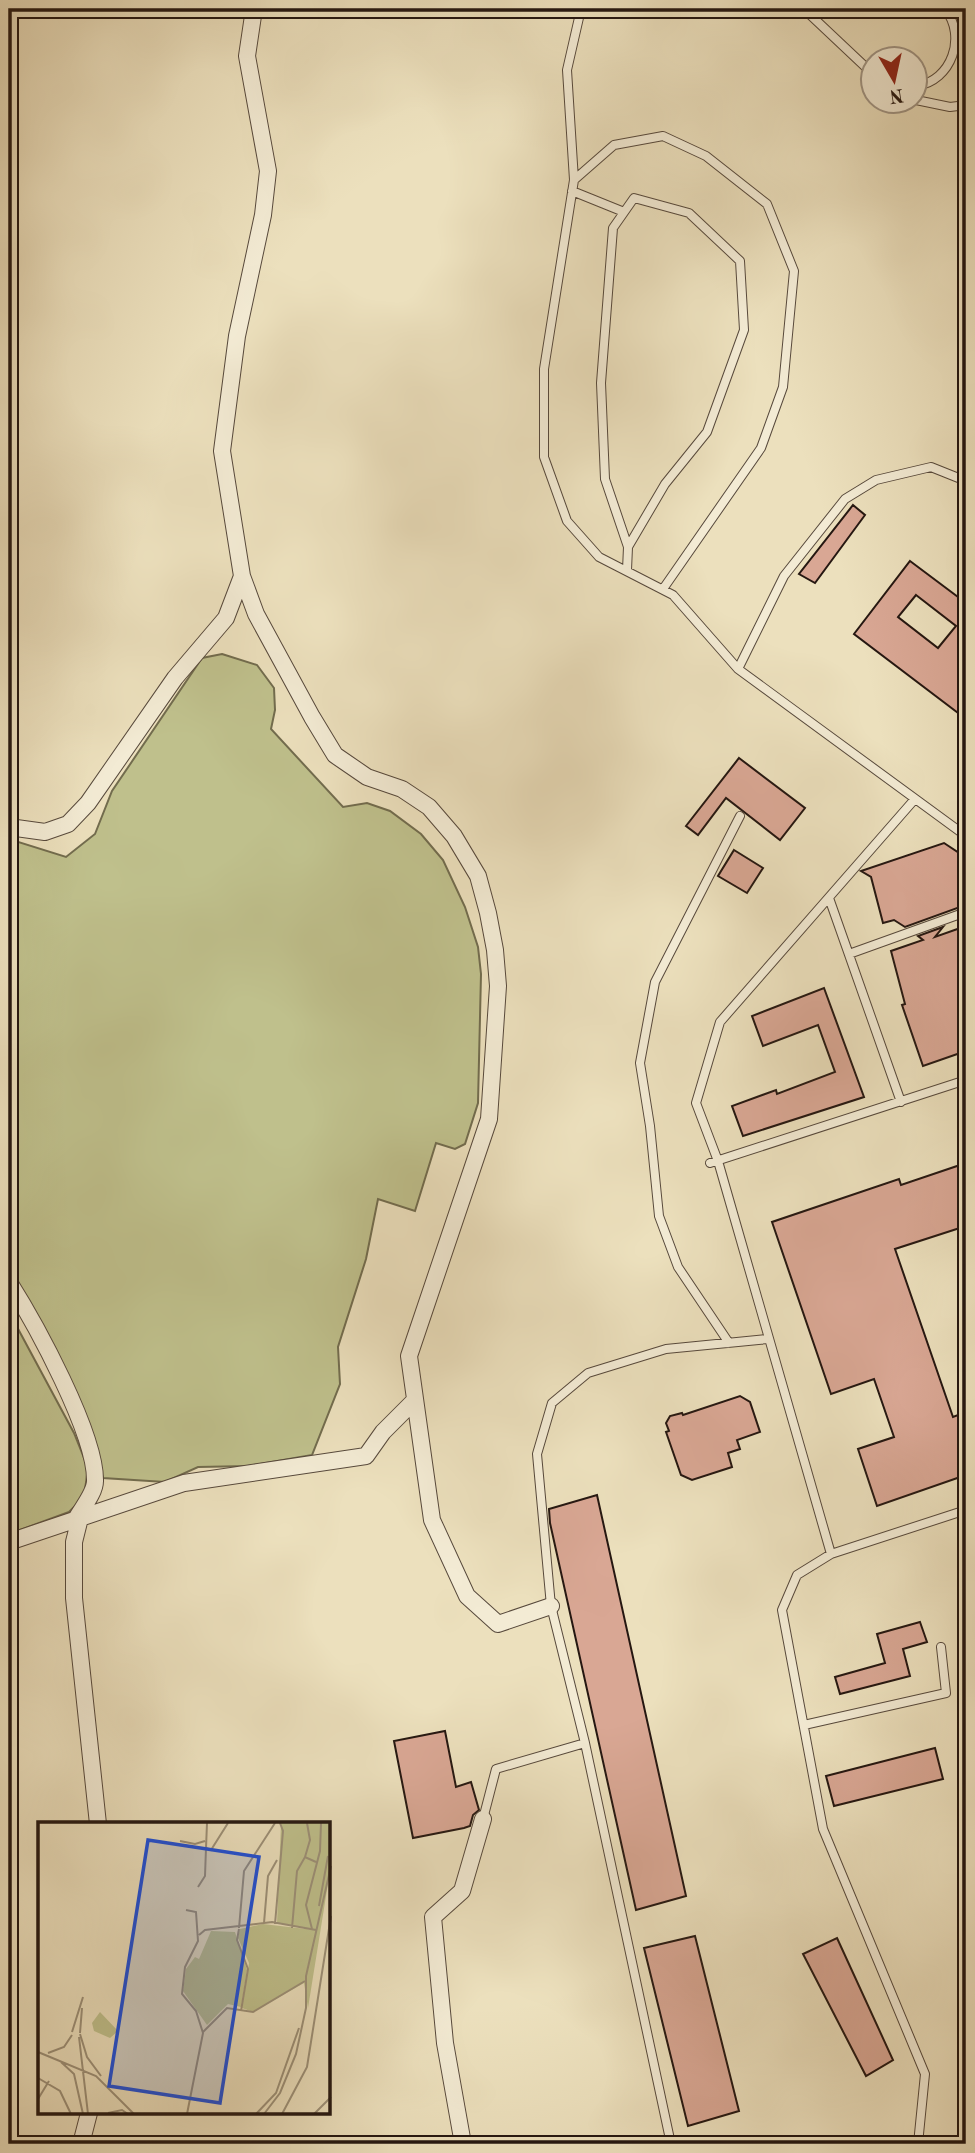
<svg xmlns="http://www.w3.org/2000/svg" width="975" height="2153" font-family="'Old Standard TT',serif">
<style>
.green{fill:#bfc08c;stroke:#726c4e;stroke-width:2}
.building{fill:#d9a794;stroke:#251711;stroke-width:2;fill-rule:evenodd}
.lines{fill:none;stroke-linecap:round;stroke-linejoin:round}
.lane-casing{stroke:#57493c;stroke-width:10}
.street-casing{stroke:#57493c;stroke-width:18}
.lane{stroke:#f3ebd4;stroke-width:8}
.street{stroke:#f3ebd4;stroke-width:16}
.inset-road{fill:none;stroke:#9c9078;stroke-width:2}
.view{fill:#1d4ed8;fill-opacity:0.15;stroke:#1d4ed8;stroke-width:3.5}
.inset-edge{fill:none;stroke:#251711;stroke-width:3.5}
</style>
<rect width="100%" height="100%" fill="#ece0bd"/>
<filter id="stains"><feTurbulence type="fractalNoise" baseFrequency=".00286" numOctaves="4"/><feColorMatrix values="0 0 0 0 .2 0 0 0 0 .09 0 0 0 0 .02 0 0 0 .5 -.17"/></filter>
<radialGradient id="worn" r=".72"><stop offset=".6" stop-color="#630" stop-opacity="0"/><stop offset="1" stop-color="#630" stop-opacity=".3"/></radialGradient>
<!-- green -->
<path class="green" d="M 222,654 L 257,665 L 274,688 L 275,710 L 271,729 L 343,807 L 367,803 L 390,811 L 421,834 L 443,860 L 465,907 L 478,947 L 481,974 L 478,1103 L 465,1144 L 455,1149 L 436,1143 L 415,1211 L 378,1199 L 366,1259 L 338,1347 L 340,1384 L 312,1455 L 248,1466 L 198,1467 L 165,1482 L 103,1478 L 82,1409 L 9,1281 L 9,839 L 66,857 L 95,834 L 112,791 L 202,658 Z
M 9,1312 L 74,1433 L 88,1468 L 84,1497 L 69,1512 L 9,1534 Z"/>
<!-- building -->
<path class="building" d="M 853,505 L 865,515 L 815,583 L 799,574 Z
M 910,561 L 966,603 L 966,663 L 961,670 L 966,675 L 966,719 L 854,634 ZM 916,595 L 956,626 L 938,648 L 898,617 Z
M 739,758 L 805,808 L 780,840 L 726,798 L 698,835 L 686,826 Z
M 944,843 L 962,855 L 966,867 L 966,902 L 963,906 L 905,927 L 894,920 L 883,923 L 871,877 L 861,871 Z
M 734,850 L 763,868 L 747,893 L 718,876 Z
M 966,926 L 966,1051 L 923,1066 L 902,1005 L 905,1004 L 891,951 L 923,940 L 918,936 L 943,927 L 935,937 Z
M 824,988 L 864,1097 L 743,1136 L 732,1106 L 776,1090 L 777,1094 L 835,1072 L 818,1025 L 763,1046 L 752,1016 Z
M 966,1163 L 966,1226 L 895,1249 L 953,1417 L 966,1412 L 966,1475 L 877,1506 L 858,1449 L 894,1437 L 874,1379 L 831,1394 L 772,1222 L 899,1179 L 901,1185 Z
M 740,1396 L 750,1402 L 760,1432 L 737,1440 L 740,1449 L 728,1453 L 732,1467 L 692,1480 L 681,1475 L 666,1432 L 669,1431 L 666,1423 L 670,1416 L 682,1413 L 683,1415 Z
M 597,1495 L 686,1896 L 636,1910 L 550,1523 L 549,1509 Z
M 920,1622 L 927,1642 L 903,1649 L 910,1676 L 840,1694 L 835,1677 L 885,1663 L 877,1634 Z
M 445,1731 L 456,1787 L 471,1782 L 479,1810 L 473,1815 L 470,1826 L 464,1828 L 413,1838 L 394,1741 Z
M 935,1748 L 943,1779 L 834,1806 L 826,1776 Z
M 695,1936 L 739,2111 L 688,2126 L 644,1948 Z
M 837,1938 L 893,2060 L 866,2076 L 803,1954 Z"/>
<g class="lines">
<defs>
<path id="lane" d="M 581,9 L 567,70 L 574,180 L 544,369 L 544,457 L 567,521 L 599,557 L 673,595 L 738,669 L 966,836
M 804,9 L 874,75
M 916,86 C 952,81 967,36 945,9
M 916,100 L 950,107 L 966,105
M 574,180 L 614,145 L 663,136 L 706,156 L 767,204 L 794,271 L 783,387 L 761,448 L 663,589
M 572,191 L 624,212
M 627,570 L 628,547 L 605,479 L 601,383 L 613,228 L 634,198 L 689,213 L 740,261 L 744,330 L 707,432 L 665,484 L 628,547
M 738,669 L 784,576 L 845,499 L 876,480 L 931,467 L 966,481
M 829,898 L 901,1102
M 849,954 L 966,912
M 710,1163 L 966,1080
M 729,1343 L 678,1267 L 659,1216 L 650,1126 L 640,1063 L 655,982 L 740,816
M 831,1554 L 718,1161 L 696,1103 L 720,1022 L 914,800
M 804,1725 L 946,1693 L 941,1647
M 483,1819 L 496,1769 L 585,1743
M 671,2144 L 585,1743 L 551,1606 L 537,1454 L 552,1403 L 588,1373 L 666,1349 L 768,1339
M 918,2144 L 925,2074 L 823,1829 L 782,1610 L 797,1575 L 831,1554 L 966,1510
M 945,2144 L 966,2141"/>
<path id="street" d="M 254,9 L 247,56 L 268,171 L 263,215 L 237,336 L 222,451 L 242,576 L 256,614 L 312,717 L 335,755 L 367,777 L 402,789 L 429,807 L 454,836 L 478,876 L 488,913 L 495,950 L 498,986 L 489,1119 L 409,1356 L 432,1520 L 467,1596 L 498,1624 L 551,1606
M 9,827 L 45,832 L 68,824 L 88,803 L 175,678 L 226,618 L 242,576
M 9,1282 C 35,1323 96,1434 95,1481 C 95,1493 82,1508 76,1519
M 80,1518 L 74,1542 L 74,1598 L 98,1824
M 9,1542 L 184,1483 L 366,1456 L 383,1432 L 415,1400
M 81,2144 L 89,2113
M 463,2144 L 445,2043 L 433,1917 L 462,1891 L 483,1819"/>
</defs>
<!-- lane casing -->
<use href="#lane" class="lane-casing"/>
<!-- street casing -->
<use href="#street" class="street-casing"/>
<!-- lane -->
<use href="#lane" class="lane"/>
<!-- street -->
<use href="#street" class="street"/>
</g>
<!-- overview -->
<g transform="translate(38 1822)">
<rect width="292" height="292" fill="#ece0bd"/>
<path d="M 243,1 L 292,1 L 293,43 L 270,186 L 266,161 L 215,190 L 204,186 L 211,141 L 200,116 L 202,107 L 225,102 L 277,108 L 239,101 ZM 173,109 L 197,110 L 209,148 L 203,185 L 190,182 L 169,203 L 145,169 L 148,147 L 157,135 L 161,137 ZM 62,190 L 80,209 L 72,216 L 56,209 L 54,201 Z" fill="#bfc08c"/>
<path class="inset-road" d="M 169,1 L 168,26 L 173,28 L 190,1M 142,19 L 157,22 L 167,19M 267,35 L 272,18 L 269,1M 160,65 L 167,54 L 168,26M 281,84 L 290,34M 148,88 L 158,90 L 160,119 L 147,145 L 144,172 L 158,189 L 165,211 L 149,292M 226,101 L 230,54 L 239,38M 237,102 L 245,9 L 242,1M 201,106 L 206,49 L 237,1M 254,106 L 259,49 L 267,35 L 278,40M 201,107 L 199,118 L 210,147 L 203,189M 274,107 L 268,83 L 282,29 L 283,1M 161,113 L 167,108 L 234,100 L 278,108M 34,210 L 45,175M 165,210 L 189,186 L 215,190 L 267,159M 42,211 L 44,186M 42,212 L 49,235 L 63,254M 41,215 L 50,292M 0,230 L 58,254 L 96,292M 10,231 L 26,225 L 34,213M 23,240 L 36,252 L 45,292M 0,256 L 22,269 L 33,292M 0,277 L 11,259M 70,291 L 84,288 L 90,292M 218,292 L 238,271 L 261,206M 226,292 L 242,271 L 258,232 L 268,186 L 268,154 L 293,44M 244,292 L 269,245 L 293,94M 276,292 L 293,275"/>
<path class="view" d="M 110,18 L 221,35 L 182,281 L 71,264 Z"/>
<rect width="292" height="292" class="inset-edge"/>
</g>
<!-- margin -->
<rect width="975" height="2153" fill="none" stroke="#ece0bd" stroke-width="35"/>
<rect x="10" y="10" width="954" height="2132" fill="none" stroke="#251711" stroke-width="3.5"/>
<rect x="18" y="18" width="940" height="2118" fill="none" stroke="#251711" stroke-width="2"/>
<!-- north arrow -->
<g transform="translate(894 80) rotate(171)"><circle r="33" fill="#f3ebd4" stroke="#a19686" stroke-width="2"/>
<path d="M0-5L12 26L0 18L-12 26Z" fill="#8f2418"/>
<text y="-10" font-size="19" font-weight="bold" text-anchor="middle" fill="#251711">N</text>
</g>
<rect width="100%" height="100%" filter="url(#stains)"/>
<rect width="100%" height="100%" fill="url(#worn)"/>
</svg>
